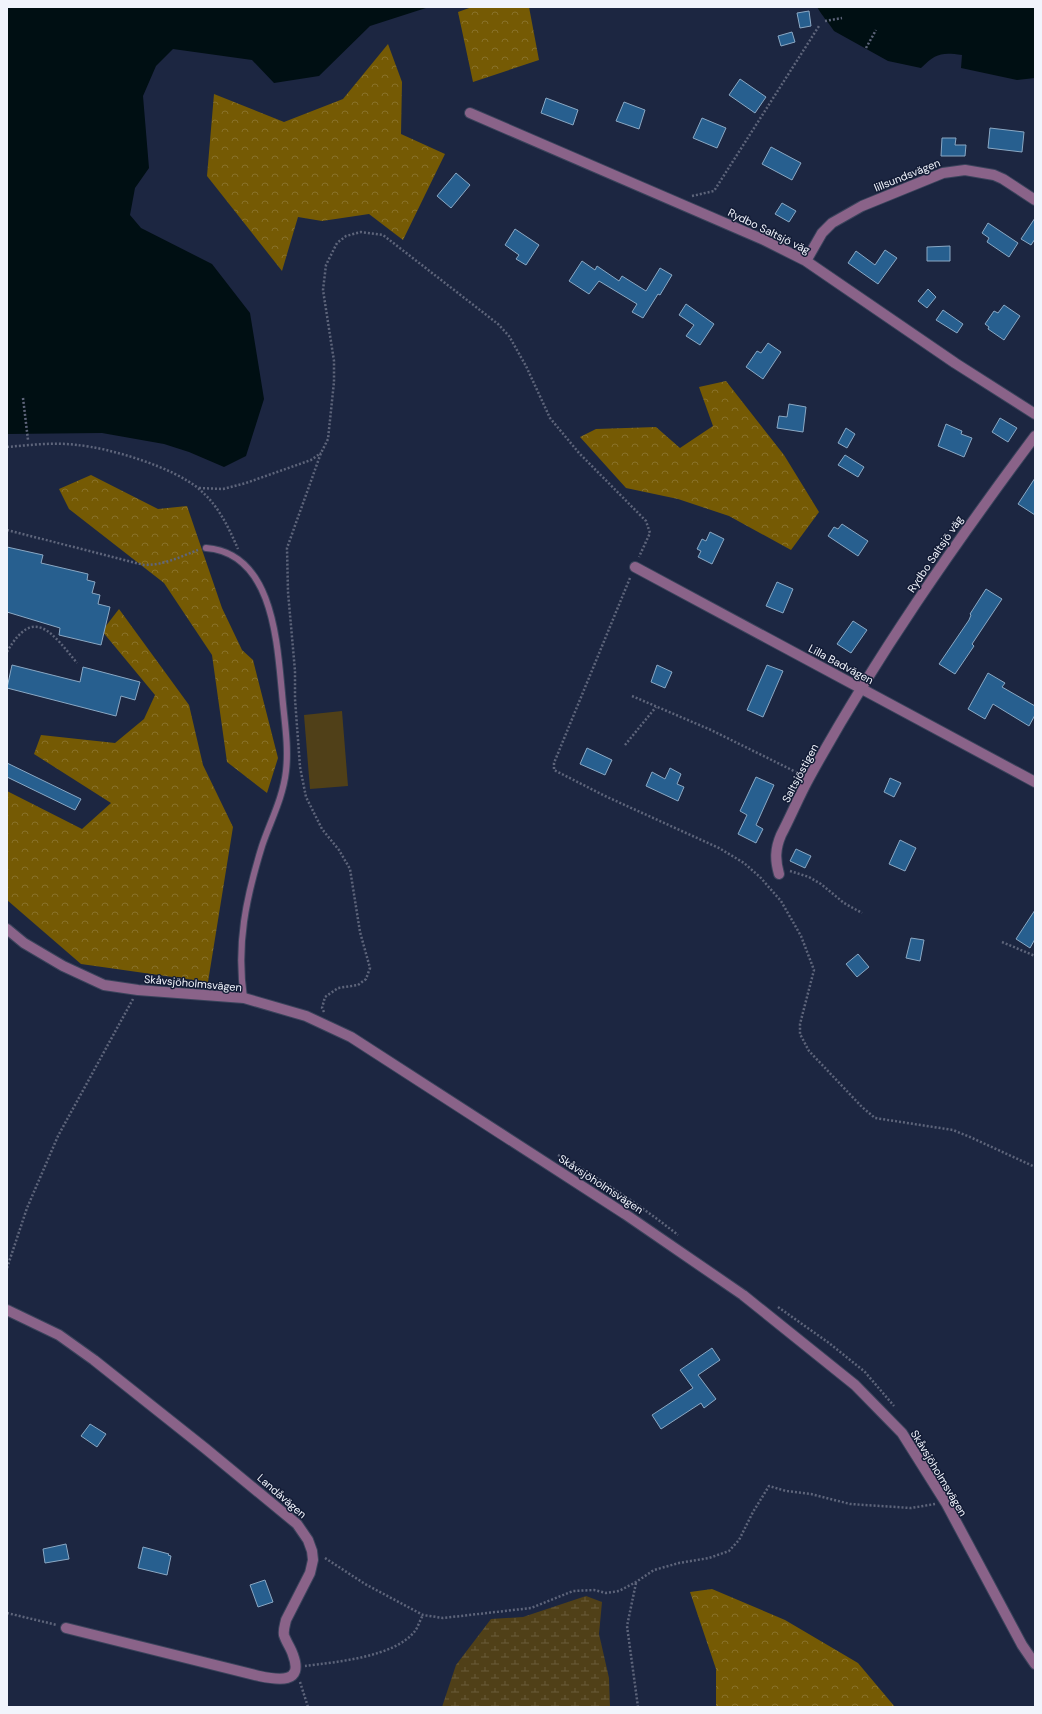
<svg xmlns="http://www.w3.org/2000/svg" width="1042" height="1714" font-family="'DM Sans',sans-serif">
<style>
.forest{fill:url(#forest-crowns)}
.wetland{fill:url(#wetland-marsh)}
.park{fill:#504018}
.water{fill:#000f13}
.building{fill:#275f8f;stroke:#8aa8c4}
.lines{fill:none;stroke-linecap:round;stroke-linejoin:round}
.service-casing{stroke:#3a435b;stroke-width:8}
.minor-casing{stroke:#3a435b;stroke-width:12}
.path{stroke:#5e657b;stroke-width:2.5;stroke-dasharray:2 2;stroke-linecap:butt}
.service{stroke:#8a6389;stroke-width:6}
.minor{stroke:#8a6389;stroke-width:10}
.labels{text-anchor:middle;dominant-baseline:central;stroke-width:3;stroke-linejoin:round;paint-order:stroke}
.street-label{font-size:11px;fill:#f1f4fc;stroke:#131c36}
</style>
<defs>
<pattern id="forest-crowns" width="20" height="18" patternUnits="userSpaceOnUse"><rect width="20" height="18" fill="#755a04"/><path d="M2 6a3 3 0 1 1 6 0M12 15a3 3 0 1 1 6 0" fill="none" stroke="#89722a"/></pattern>
<pattern id="wetland-marsh" width="20" height="14" patternUnits="userSpaceOnUse"><rect width="20" height="14" fill="#504018"/><path d="M1 5h8M5 5V1M11 12h8M15 12V8" fill="none" stroke="#6a5c3a"/></pattern>
</defs>
<rect width="100%" height="100%" fill="#1c2641"/>
<!-- forest -->
<path class="forest" d="M 472,7 L 529,7 L 539,60 L 473,82 L 458,12 Z
M 388,44 L 402,82 L 401,134 L 445,154 L 403,240 L 369,214 L 322,221 L 298,217 L 282,271 L 207,176 L 214,94 L 284,122 L 343,99 Z
M 726,381 L 784,455 L 819,512 L 791,550 L 729,516 L 678,499 L 626,488 L 580,437 L 596,429 L 656,427 L 680,448 L 713,426 L 699,387 Z
M 91,475 L 158,509 L 187,506 L 222,608 L 242,650 L 253,660 L 278,758 L 267,793 L 227,762 L 212,655 L 164,583 L 69,509 L 59,489 Z
M 119,609 L 189,705 L 203,765 L 233,827 L 208,982 L 81,964 L 7,900 L 7,791 L 82,829 L 111,803 L 34,754 L 41,735 L 115,743 L 144,719 L 155,695 L 102,631 Z
M 712,1589 L 785,1620 L 858,1663 L 895,1707 L 716,1707 L 716,1669 L 690,1592 Z"/>
<!-- wetland -->
<path class="wetland" d="M 586,1596 L 602,1602 L 599,1634 L 609,1678 L 610,1707 L 442,1707 L 456,1665 L 491,1619 L 523,1617 Z"/>
<!-- park -->
<path class="park" d="M 342,711 L 348,786 L 310,789 L 304,715 Z"/>
<!-- water -->
<path class="water" d="M 7,7 L 429,7 L 370,26 L 319,76 L 274,83 L 252,60 L 173,49 L 156,66 L 143,96 L 149,168 L 135,188 L 130,215 L 141,228 L 212,264 L 250,313 L 264,399 L 246,456 L 224,467 L 189,452 L 164,444 L 102,433 L 7,434 Z
M 817,7 L 1035,7 L 1035,78 L 1017,80 L 961,68 L 962,55 C 942,52 936,53 921,68 L 888,61 L 834,31 C 828,22 823,17 817,7 Z"/>
<!-- building -->
<path class="building" d="M 809,11 L 811,26 L 800,28 L 797,13 Z
M 792,32 L 795,42 L 781,46 L 778,36 Z
M 740,79 L 766,97 L 755,113 L 729,95 Z
M 546,98 L 578,110 L 573,125 L 541,113 Z
M 624,102 L 645,110 L 639,129 L 616,121 Z
M 702,118 L 726,128 L 717,148 L 693,138 Z
M 990,128 L 1024,132 L 1022,152 L 988,148 Z
M 942,138 L 956,138 L 955,145 L 966,145 L 965,156 L 941,156 Z
M 771,147 L 801,163 L 792,180 L 762,164 Z
M 456,173 L 470,185 L 451,208 L 437,196 Z
M 782,203 L 796,211 L 789,222 L 775,214 Z
M 1035,218 L 1035,239 L 1031,245 L 1021,239 Z
M 988,223 L 1018,243 L 1009,257 L 987,242 L 989,238 L 982,233 Z
M 515,229 L 539,245 L 526,265 L 516,259 L 519,255 L 505,245 Z
M 950,246 L 950,261 L 927,261 L 927,247 Z
M 885,250 L 897,258 L 878,284 L 848,263 L 856,251 L 875,265 Z
M 582,261 L 595,270 L 597,266 L 619,281 L 622,276 L 646,291 L 660,268 L 672,275 L 660,295 L 658,294 L 643,318 L 632,312 L 637,304 L 599,281 L 589,294 L 569,281 Z
M 928,289 L 936,297 L 927,308 L 918,301 Z
M 686,304 L 714,324 L 700,345 L 686,336 L 694,325 L 679,315 Z
M 1004,305 L 1020,316 L 1004,340 L 988,329 L 989,327 L 985,324 L 994,311 L 998,313 Z
M 943,310 L 963,324 L 957,333 L 936,320 Z
M 768,343 L 781,352 L 763,379 L 746,367 L 757,351 L 761,353 Z
M 789,404 L 806,407 L 803,432 L 777,428 L 779,416 L 787,417 Z
M 1000,418 L 1017,428 L 1008,442 L 992,432 Z
M 946,424 L 962,431 L 961,434 L 972,438 L 964,457 L 938,446 Z
M 846,428 L 855,434 L 847,448 L 838,443 Z
M 845,455 L 864,467 L 858,477 L 838,465 Z
M 1035,478 L 1035,515 L 1018,504 Z
M 842,524 L 868,541 L 858,556 L 828,536 L 834,527 L 838,529 Z
M 710,532 L 724,539 L 712,564 L 698,557 L 701,551 L 697,549 L 702,539 L 706,541 Z
M 7,547 L 43,555 L 41,563 L 88,574 L 87,580 L 95,582 L 92,593 L 100,595 L 98,604 L 110,607 L 101,645 L 59,635 L 60,628 L 7,612 Z
M 777,582 L 793,589 L 783,613 L 766,606 Z
M 986,589 L 1002,599 L 972,644 L 974,646 L 955,674 L 939,664 L 969,620 L 971,615 L 970,614 Z
M 853,621 L 867,630 L 851,653 L 837,644 Z
M 12,665 L 80,682 L 83,667 L 140,682 L 135,700 L 121,696 L 116,716 L 7,688 Z
M 657,665 L 672,672 L 665,688 L 651,682 Z
M 767,665 L 783,671 L 763,717 L 747,710 Z
M 988,673 L 1005,683 L 1002,687 L 1035,706 L 1035,715 L 1029,726 L 993,704 L 985,719 L 968,709 Z
M 587,748 L 612,760 L 605,775 L 580,764 Z
M 7,763 L 81,799 L 75,810 L 7,777 Z
M 670,768 L 681,774 L 677,784 L 684,787 L 678,801 L 646,786 L 652,772 L 665,779 Z
M 756,777 L 774,785 L 756,825 L 763,829 L 756,843 L 738,834 L 747,815 L 740,811 Z
M 890,778 L 901,783 L 894,797 L 884,792 Z
M 900,840 L 916,848 L 905,871 L 889,864 Z
M 796,849 L 811,856 L 805,868 L 790,861 Z
M 1035,910 L 1035,939 L 1030,948 L 1016,939 Z
M 911,938 L 924,940 L 920,961 L 906,958 Z
M 858,954 L 869,967 L 857,977 L 846,964 Z
M 712,1348 L 720,1360 L 698,1375 L 716,1399 L 704,1408 L 701,1403 L 661,1429 L 652,1415 L 693,1388 L 680,1370 Z
M 90,1424 L 106,1434 L 97,1447 L 81,1436 Z
M 66,1544 L 69,1559 L 45,1563 L 43,1549 Z
M 143,1547 L 169,1554 L 168,1555 L 171,1556 L 167,1575 L 138,1568 Z
M 265,1580 L 273,1602 L 258,1607 L 250,1585 Z"/>
<g class="lines">
<defs>
<path id="service" d="M 206,548 C 273,553 277,642 282,693 C 284,719 289,745 286,771 C 283,798 270,822 262,846 C 246,898 236,945 244,998"/>
<path id="minor" d="M 470,113 L 764,240 L 806,261 L 955,363 L 1035,414
M 806,261 L 822,233 L 832,223 L 862,206 L 943,173 L 965,170 L 994,175 L 1003,179 L 1035,200
M 635,567 L 1035,782
M 779,874 C 775,860 775,849 781,835 C 791,816 799,796 809,778 C 875,658 953,546 1035,436
M 7,929 L 24,943 L 63,966 L 104,985 L 138,990 L 244,998 L 306,1016 L 351,1037 L 625,1214 L 743,1295 L 855,1385 L 902,1433 L 946,1503 L 1022,1645 L 1035,1664
M 7,1310 L 59,1335 L 94,1360 L 206,1449 L 297,1524 L 308,1540 L 312,1551 L 313,1560 L 310,1573 L 286,1620 C 285,1625 283,1630 284,1635 C 286,1642 291,1648 293,1655 C 304,1684 278,1680 259,1676 L 66,1628"/>
</defs>
<!-- service casing -->
<use href="#service" class="service-casing"/>
<!-- minor casing -->
<use href="#minor" class="minor-casing"/>
<!-- path -->
<path class="path" d="M 825,21 L 842,18
M 866,48 L 876,30
M 692,196 L 714,191 L 819,26
M 23,398 L 28,440
M 7,447 C 30,445 54,442 77,445 C 110,448 173,467 199,489 C 218,505 228,526 238,549
M 199,488 L 223,489 L 246,483 L 311,460 L 321,453
M 7,530 L 144,565 C 164,565 180,557 198,550
M 630,578 L 554,763 L 554,770 L 605,796 L 719,848 L 744,863 L 760,877 L 781,901 L 801,936 L 814,970 L 800,1024 L 800,1034 L 809,1051 L 862,1107 L 875,1118 L 953,1130 L 970,1137 L 1035,1167
M 7,652 C 34,604 53,634 77,663
M 632,696 L 711,730 L 800,774
M 625,745 L 656,707
M 790,871 L 809,877 L 821,884 L 844,903 L 862,913
M 1002,942 L 1035,956
M 324,1012 L 322,1008 L 325,997 L 338,988 L 358,985 L 366,979 L 370,968 L 360,932 L 350,869 L 339,850 L 322,829 L 306,797 L 300,767 L 295,699 L 295,671 L 288,592 L 287,548 L 321,453 L 328,439 L 334,382 L 334,361 L 323,290 L 326,265 L 337,243 L 346,236 L 361,232 L 383,235 L 498,324 L 509,336 L 526,366 L 550,418 L 579,453 L 646,521 L 650,533 L 639,557
M 558,1155 C 600,1179 640,1205 678,1235
M 7,1268 L 27,1208 L 58,1136 L 133,999
M 778,1307 L 829,1343 L 865,1372 L 894,1406
M 325,1558 L 365,1584 L 423,1615 L 443,1618 L 531,1608 L 573,1591 L 594,1590 L 606,1593 L 619,1591 L 636,1582 L 654,1570 L 679,1563 L 709,1558 L 729,1551 L 739,1540 L 753,1512 L 769,1486 L 786,1491 L 811,1494 L 850,1504 L 911,1508 L 935,1504
M 636,1583 L 627,1626 L 638,1707
M 7,1613 L 57,1625
M 305,1666 C 336,1662 395,1657 415,1631 C 418,1627 420,1620 423,1615
M 300,1682 L 308,1707"/>
<!-- service -->
<use href="#service" class="service"/>
<!-- minor -->
<use href="#minor" class="minor"/>
</g>
<g class="labels">
<!-- street labels -->
<g class="street-label">
<text transform="translate(907 175) rotate(-22)">lillsundsvägen</text>
<text transform="translate(769 231) rotate(26)">Rydbo Saltsjö väg</text>
<text transform="translate(935 554) rotate(-56)">Rydbo Saltsjö väg</text>
<text transform="translate(841 664) rotate(28)">Lilla Badvägen</text>
<text transform="translate(800 773) rotate(-62)">Saltsjöstigen</text>
<text transform="translate(193 983) rotate(5)">Skåvsjöholmsvägen</text>
<text transform="translate(601 1184) rotate(33)">Skåvsjöholmsvägen</text>
<text transform="translate(939 1473) rotate(59)">Skåvsjöholmsvägen</text>
<text transform="translate(282 1496) rotate(41)">Landåvägen</text>
</g>
</g>
<!-- border -->
<rect width="1042" height="1714" fill="none" stroke="#f1f4fc" stroke-width="16"/>
</svg>
